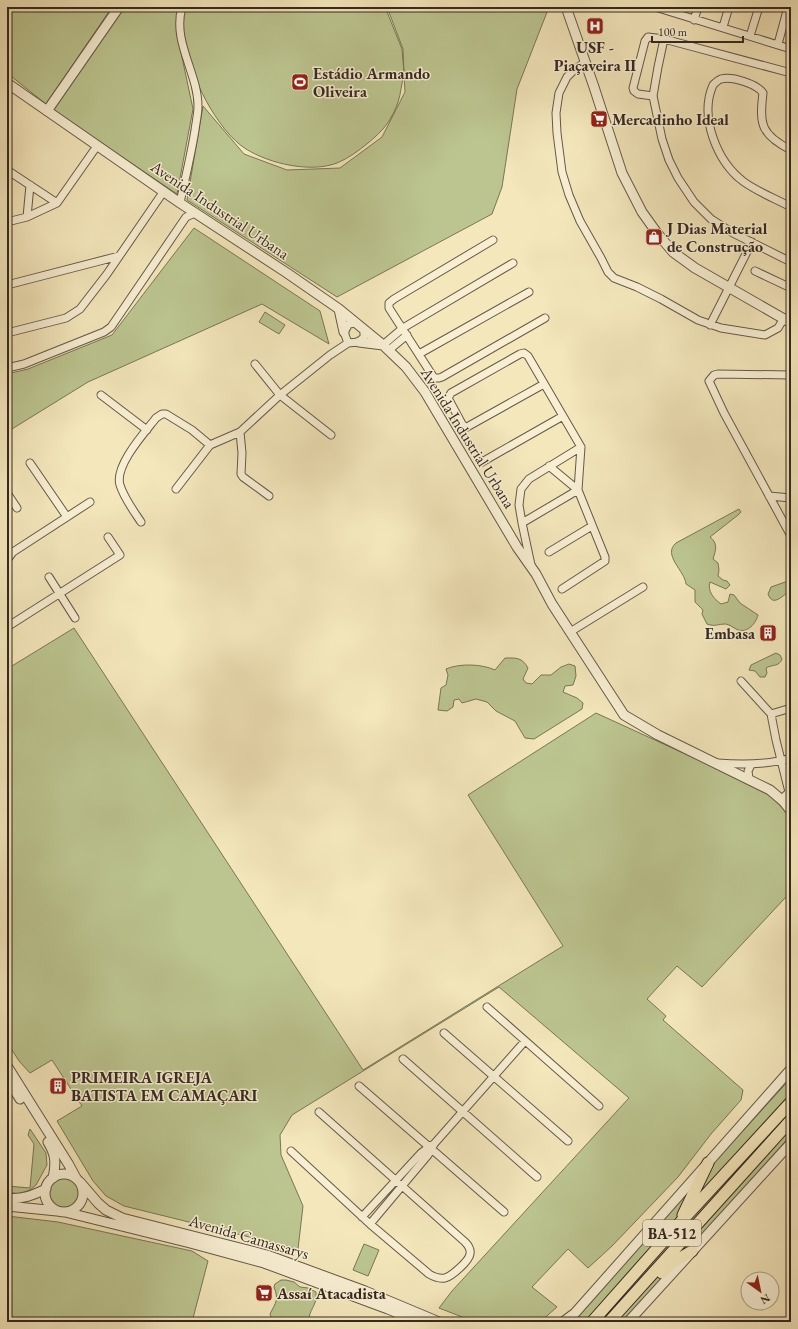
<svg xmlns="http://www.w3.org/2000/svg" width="798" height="1329" font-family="'EB Garamond',serif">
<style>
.green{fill:#bcc590;stroke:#787658}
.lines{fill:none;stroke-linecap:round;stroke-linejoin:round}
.minor-casing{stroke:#655848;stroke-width:9}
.tertiary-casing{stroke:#655848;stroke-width:11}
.primary-casing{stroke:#352821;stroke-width:13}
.minor{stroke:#f8efd3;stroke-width:7}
.tertiary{stroke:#f8efd3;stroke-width:9}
.primary{stroke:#f4e7bc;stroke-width:11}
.labels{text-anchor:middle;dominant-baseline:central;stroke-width:3;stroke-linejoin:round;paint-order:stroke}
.shield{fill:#f8efd3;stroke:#706456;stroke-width:1}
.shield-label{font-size:15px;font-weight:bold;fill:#352821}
.poi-label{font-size:16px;font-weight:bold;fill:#352821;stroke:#f8efd3;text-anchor:start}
.street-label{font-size:16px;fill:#352821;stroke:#f8efd3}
</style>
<rect width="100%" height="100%" fill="#f4e7bc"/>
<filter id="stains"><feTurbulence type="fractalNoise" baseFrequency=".005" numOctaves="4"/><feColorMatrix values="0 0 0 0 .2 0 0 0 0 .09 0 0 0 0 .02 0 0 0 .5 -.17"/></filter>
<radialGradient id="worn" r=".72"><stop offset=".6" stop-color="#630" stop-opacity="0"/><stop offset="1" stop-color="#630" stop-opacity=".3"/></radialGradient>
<!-- green -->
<path class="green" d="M 7,7 L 112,7 L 46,104 L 7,73 Z
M 124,7 L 179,7 L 180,48 L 193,109 L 177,194 L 53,110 Z
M 185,7 L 385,7 L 402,49 L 404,73 L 403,49 L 387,7 L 549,7 L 517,89 L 502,187 L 492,214 L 337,297 L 187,200 L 203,106 L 244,154 L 287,170 L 340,168 L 382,137 L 405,92 L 404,76 C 401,84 401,94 398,102 C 396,109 391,118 387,124 C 382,131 374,138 368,143 C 358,151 349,158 337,163 C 311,173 270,164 246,149 C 217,131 189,74 184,40 C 183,29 183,18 185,7 Z
M 194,228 L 320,311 L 329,344 L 262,304 L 88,382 L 7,432 L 7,374 L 28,369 L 112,335 Z
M 265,312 L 285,325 L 279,334 L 259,322 Z
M 739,509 L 741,512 L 738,515 L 710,537 C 718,543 716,550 713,559 L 718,563 L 719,570 L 718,576 L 723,580 L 727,581 L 730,585 L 726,589 L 710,582 C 707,591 714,599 721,604 L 728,602 L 730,594 L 734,595 L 740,603 L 758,615 C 756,623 748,633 738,630 C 734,628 730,625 726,624 C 717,624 716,627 707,624 L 702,614 L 703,610 L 695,602 L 695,590 L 686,584 C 685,571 662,555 676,543 Z
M 791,580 L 791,590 C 783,595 773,608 768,594 L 771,587 Z
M 74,628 L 363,1070 L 563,946 L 468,795 L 596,713 L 764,790 L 786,811 L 791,820 L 791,895 L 785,898 L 702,987 L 677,966 L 647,999 L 666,1016 L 663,1020 L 743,1090 L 741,1100 L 711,1134 L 678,1177 L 612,1246 L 588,1268 L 568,1249 L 532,1287 L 557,1307 L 540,1322 L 475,1322 L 439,1308 L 452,1291 L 629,1098 L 499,987 L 292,1115 L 280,1135 L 281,1155 L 303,1206 L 298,1249 L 124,1206 L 106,1196 L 93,1181 L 57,1121 L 82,1106 L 52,1060 L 30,1073 L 19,1061 L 7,1042 L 7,669 Z
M 776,653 L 780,655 L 782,659 C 779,667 773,664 766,668 L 767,673 L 765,677 L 760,677 L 755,671 L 749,670 L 751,665 Z
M 505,658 C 516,658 522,657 528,668 L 523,679 L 526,683 L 532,684 L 541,675 L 551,675 L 561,667 L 569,664 L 575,666 L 576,676 L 573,685 L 565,686 L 563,692 L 577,698 L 583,703 L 582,709 L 534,739 L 525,738 L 515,721 L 496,711 L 487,702 L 476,699 L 462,703 L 459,699 L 454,700 L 453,707 L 447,711 L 438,710 L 441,688 L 446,685 L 448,675 L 446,669 C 460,663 482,664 495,670 Z
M 791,1078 L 791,1096 L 687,1211 L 713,1164 Z
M 791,1107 L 791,1112 L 604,1322 L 597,1322 Z
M 791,1123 L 791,1135 L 623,1322 L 612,1322 Z
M 30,1129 L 46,1153 L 47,1165 L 36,1185 L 30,1190 L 19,1194 L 7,1192 L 7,1186 L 30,1188 L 34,1144 L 28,1135 Z
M48 1193a17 17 0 1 1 34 0a17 17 0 1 1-34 0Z
M 693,1187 L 677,1217 L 642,1263 L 588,1322 L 573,1322 Z
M 7,1216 L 58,1222 L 192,1251 L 208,1261 L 192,1322 L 26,1322 L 7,1317 Z
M 364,1244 L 379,1250 L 368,1276 L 353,1270 Z
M 281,1280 L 286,1280 L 294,1282 L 300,1287 L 308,1288 L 316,1292 C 318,1306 308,1309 309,1322 L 271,1322 L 272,1319 L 270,1314 C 276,1302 279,1300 274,1287 L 275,1284 Z"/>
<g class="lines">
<defs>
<path id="minor" d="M 655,7 L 791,49
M 694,20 L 698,7
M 723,27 L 729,7
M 750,36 L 759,7
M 664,39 L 658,67 L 653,96 L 662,139 L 669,160 L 678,178 L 694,202 L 711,219 L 733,233 L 791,262
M 778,44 L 788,7
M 585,62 L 572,72 L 567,77 L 559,93 L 556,113 L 557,133 L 562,172 L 569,195 L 580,221 L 601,258 L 608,272 L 614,278 L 637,287 L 661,299 L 698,320 L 721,328 L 765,335 L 778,328 L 784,318
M 653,96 L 638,94 L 634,91 L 633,88 L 645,41 L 648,37 L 664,39 L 791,73
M 791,150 C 761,135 759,124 763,93 C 757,84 732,76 721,79 C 718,80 716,82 713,85 C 699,117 717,162 744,182 C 758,192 776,199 791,207
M 7,170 L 57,203
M 180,203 C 185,179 191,155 195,130 C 196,122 198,114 198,106 C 198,73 172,42 182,7
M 27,217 L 30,185
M 7,222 L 27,217 L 57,203 L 97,146
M 493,240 L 394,299 L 389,303 L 389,308 L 434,378 L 439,378 L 442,377 L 545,318
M 755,271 L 791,288
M 7,285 L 119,256
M 710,325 L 752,242
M 7,333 L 66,318 L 80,309 L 107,274 L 164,191
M 348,343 L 344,332 L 349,324 L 357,323
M 383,345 L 403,328 L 513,263
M 389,350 L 407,335
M 419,354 L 529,292
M 255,364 L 280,395 L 331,435
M 7,368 L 24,364 L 104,332 L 111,327 L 186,217 L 195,213
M 791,375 L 718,374 L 714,375 L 709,381 L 724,413 L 791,536
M 544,384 L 467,427 L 465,427 L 462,424 L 448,398 L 451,393 L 520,354 L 524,353 L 528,356 L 581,447
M 101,395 L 147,430
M 482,462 L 563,416
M 30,463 L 67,517
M 176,489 L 210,445 L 240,432
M 7,493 L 17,508
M 269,496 L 243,477 L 241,474 L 242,453 L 240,432 L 280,395 L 330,355 L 348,343 L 359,342 L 364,337 L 364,329
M 769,496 L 791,498
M 141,522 C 133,510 124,498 120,485 C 114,466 145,432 156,418 L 162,414 L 166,414 L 192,430 L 210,445
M 522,523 L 578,490 L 549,466
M 549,552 L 592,526
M 7,560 L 13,552 L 90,502
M 531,565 L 522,523 L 519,505 L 521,489 L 529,479 L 581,447 L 578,490 L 605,557 L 605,561 L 562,589
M 49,577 L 75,618
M 7,627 L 120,555 L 108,537
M 570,632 L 643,587
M 741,681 L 771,714 L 776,740 L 789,792 L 782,799
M 771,714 L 791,708
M 718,763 C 743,765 767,765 791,758
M 749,779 L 748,771 L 751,765
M 487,1007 L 599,1106
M 444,1033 L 568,1141
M 403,1059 L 537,1177
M 359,1086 L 504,1212
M 291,1151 L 370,1224 L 429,1274 C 434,1277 439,1279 445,1278 C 452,1276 469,1261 470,1254 C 471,1249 468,1245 465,1242 L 319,1112
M 362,1217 L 421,1153 L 432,1145
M 370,1224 L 428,1155 L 434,1144 L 525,1041"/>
<path id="tertiary" d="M 566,7 L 594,87 L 622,173 L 642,212 L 657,233 L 673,252 L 695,268 L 791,323
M 7,83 L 180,203 L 287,273 L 339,309 L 383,345 L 406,367 L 425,392 L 517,547 L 536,574 L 552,604 L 624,715 L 658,735 L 770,790 L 783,801 L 791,811
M 47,111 L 119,7
M 339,309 L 344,332
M 359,342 L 383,345
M 7,1066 L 69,1165 L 76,1178
M 7,1078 L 20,1099
M 48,1142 C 56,1155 56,1163 53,1178
M45 1193a19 19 0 1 1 38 0a19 19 0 1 1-38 0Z
M 80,1182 L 98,1203 L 106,1210 L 122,1218 L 267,1255 L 365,1291 L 439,1322
M 7,1198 C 22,1200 33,1195 46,1189
M 7,1206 L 57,1211
M 65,1212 L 190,1243 L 264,1263 L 388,1309 L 419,1322
M 563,1322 L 575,1313 L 791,1069
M 628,1322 L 791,1143"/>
<path id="primary" d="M 683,1215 L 708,1163
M 662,1273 L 672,1263 L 692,1251
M 592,1322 L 677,1226 L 791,1102
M 609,1322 L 791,1120"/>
</defs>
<!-- minor casing -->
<use href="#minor" class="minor-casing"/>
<!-- tertiary casing -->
<use href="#tertiary" class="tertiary-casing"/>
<!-- primary casing -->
<use href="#primary" class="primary-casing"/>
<!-- minor -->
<use href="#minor" class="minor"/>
<!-- tertiary -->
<use href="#tertiary" class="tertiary"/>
<!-- primary -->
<use href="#primary" class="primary"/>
</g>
<!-- icons -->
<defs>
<symbol id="hospital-square" viewBox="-11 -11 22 22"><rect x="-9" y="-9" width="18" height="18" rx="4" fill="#8f2418" stroke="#f8efd3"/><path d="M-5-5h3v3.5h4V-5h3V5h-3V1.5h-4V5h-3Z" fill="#fff"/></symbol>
<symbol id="stadium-square" viewBox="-11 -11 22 22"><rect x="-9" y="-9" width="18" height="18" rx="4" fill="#8f2418" stroke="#f8efd3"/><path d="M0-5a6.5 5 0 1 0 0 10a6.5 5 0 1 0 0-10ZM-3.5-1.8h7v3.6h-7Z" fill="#fff"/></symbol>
<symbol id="supermarket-square" viewBox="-11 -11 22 22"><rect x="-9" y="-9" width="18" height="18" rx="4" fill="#8f2418" stroke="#f8efd3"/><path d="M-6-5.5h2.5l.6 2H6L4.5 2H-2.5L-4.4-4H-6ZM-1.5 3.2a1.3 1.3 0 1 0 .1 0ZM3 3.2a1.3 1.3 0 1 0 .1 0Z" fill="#fff"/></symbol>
<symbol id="shop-square" viewBox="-11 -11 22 22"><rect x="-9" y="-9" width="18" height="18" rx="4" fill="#8f2418" stroke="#f8efd3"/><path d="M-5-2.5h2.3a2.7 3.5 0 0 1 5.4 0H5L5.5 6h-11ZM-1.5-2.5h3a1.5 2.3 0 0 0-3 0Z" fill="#fff"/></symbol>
<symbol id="building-square" viewBox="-11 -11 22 22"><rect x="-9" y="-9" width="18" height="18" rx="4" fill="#8f2418" stroke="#f8efd3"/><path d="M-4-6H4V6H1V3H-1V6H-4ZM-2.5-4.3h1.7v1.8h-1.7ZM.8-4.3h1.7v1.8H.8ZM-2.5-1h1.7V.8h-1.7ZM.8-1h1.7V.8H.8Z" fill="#fff"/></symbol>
</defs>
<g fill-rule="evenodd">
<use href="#hospital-square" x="585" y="16" width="20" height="20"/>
<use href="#stadium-square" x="290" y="72" width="20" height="20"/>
<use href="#supermarket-square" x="589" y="109" width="20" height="20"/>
<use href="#shop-square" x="644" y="227" width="20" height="20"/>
<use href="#building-square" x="758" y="623" width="20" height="20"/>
<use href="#building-square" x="48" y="1076" width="20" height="20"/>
<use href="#supermarket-square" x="254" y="1283" width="20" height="20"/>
</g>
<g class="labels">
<!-- shield labels -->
<rect class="shield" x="643" y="1220" width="58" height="26" rx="3"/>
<g class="shield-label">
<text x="672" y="1233">BA-512</text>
</g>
<!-- poi labels -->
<g class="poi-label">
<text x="595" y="47" text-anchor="middle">USF -<tspan x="595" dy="18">Piaçaveira II</tspan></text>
<text x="313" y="73">Estádio Armando<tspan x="313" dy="18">Oliveira</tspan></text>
<text x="612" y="119">Mercadinho Ideal</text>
<text x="667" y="228">J Dias Material<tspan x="667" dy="18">de Construção</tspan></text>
<text x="755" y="633" text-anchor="end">Embasa</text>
<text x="71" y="1077">PRIMEIRA IGREJA<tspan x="71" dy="18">BATISTA EM CAMAÇARI</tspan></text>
<text x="277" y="1293">Assaí Atacadista</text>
</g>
<!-- street labels -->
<g class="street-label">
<text transform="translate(220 210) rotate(34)">Avenida Industrial Urbana</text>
<text transform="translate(468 438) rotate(58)">Avenida Industrial Urbana</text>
<text transform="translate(249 1237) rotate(16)">Avenida Camassarys</text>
</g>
</g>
<!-- margin -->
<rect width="798" height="1329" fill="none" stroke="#f4e7bc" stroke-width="24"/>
<rect x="8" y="8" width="782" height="1313" fill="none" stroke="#352821" stroke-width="2"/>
<rect x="12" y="12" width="774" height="1305" fill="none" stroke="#352821"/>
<!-- north arrow -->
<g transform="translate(760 1291) rotate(147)"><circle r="19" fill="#f8efd3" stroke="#aa9f8c"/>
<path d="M0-3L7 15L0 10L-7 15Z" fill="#8f2418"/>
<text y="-6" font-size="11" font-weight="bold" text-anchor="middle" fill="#352821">N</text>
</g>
<!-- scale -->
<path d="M652 36v6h91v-6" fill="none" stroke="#352821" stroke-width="2"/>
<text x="658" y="36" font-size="12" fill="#352821" stroke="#f8efd3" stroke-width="3" paint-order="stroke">100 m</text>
<rect width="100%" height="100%" filter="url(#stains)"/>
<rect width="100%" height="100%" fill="url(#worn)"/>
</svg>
